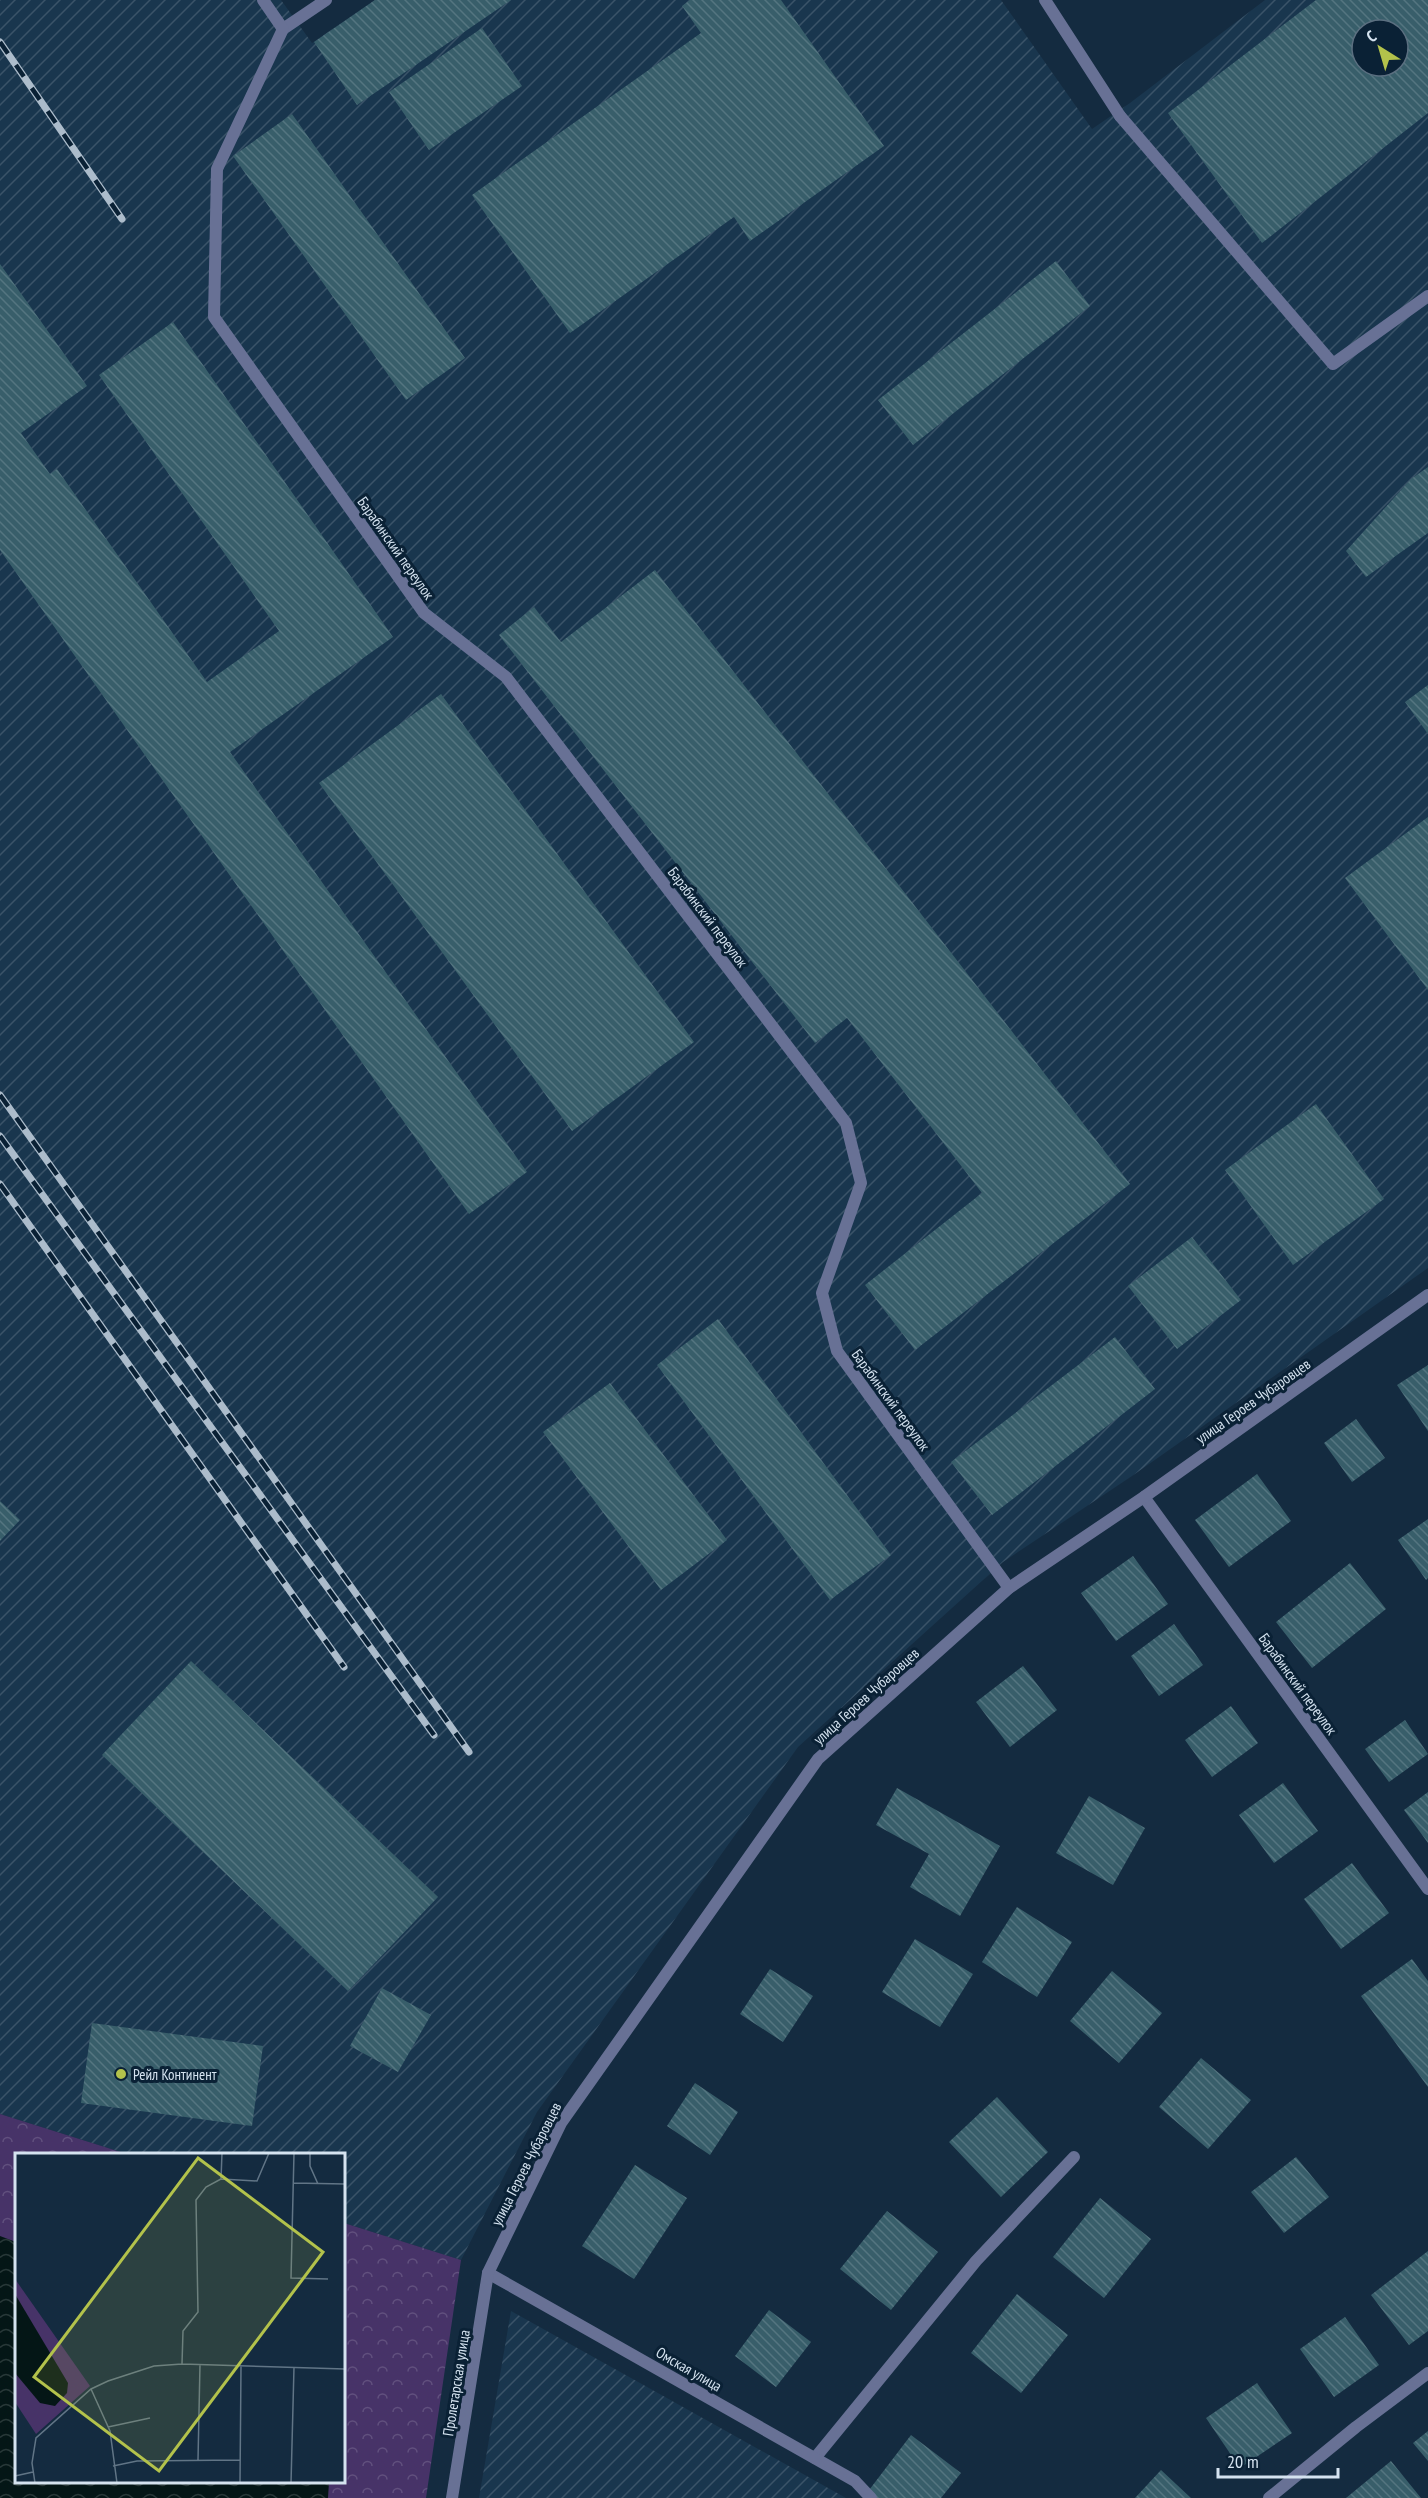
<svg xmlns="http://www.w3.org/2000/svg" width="1428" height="2498" font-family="'PT Sans Narrow',sans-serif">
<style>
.industrial{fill:url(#industrial-furrows);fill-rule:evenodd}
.forest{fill:url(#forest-crowns)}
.water{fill:url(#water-waves)}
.building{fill:url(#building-back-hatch);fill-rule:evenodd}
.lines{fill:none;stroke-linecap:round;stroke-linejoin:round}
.service{stroke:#687195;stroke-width:12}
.minor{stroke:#687195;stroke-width:12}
.tertiary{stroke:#687195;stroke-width:12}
.rail-casing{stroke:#acbccb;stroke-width:7}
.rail{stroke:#0a2135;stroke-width:4.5;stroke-dasharray:14;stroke-linecap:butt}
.poi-dot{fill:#b3c24b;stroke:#0a2135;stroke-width:2}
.labels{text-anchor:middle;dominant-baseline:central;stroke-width:6;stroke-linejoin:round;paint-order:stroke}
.street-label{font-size:15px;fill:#d5e3f0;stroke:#0a2135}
.poi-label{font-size:15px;fill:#d5e3f0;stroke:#0a2135;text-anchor:start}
.inset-road{fill:none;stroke:#617586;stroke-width:1.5}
.view{fill:#b3c24b;fill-opacity:0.15;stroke:#b3c24b;stroke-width:3}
.inset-edge{fill:none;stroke:#d5e3f0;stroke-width:3}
</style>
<defs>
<pattern id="industrial-furrows" width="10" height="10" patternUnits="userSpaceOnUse" patternTransform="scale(1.5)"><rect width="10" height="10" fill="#19364e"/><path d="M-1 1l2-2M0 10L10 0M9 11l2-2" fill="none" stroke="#3a5368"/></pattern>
<pattern id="forest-crowns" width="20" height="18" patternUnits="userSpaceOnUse" patternTransform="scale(1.5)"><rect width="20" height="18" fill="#473368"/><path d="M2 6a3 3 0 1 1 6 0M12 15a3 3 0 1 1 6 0" fill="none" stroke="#61507e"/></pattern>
<pattern id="water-waves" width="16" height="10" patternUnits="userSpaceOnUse" patternTransform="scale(1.5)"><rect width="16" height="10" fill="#041616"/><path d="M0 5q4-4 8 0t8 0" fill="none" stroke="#283838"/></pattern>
<pattern id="building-back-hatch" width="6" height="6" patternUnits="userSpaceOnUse" patternTransform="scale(1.5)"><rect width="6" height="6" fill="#385e6a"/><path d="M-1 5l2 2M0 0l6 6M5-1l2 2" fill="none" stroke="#547580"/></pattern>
</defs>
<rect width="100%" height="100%" fill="#142b40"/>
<!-- industrial -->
<path class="industrial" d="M 0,0 L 281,0 L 312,43 L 375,0 L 1001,0 L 1092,129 L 1130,103 L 1265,0 L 1428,0 L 1428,1268 L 1132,1476 L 1003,1562 L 798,1747 L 537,2112 L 461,2260 L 344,2223 L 344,2154 L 127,2154 L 0,2114 ZM 1362,30 L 1398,30 L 1398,66 L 1362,66 Z
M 511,2311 L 846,2498 L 479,2498 Z"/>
<!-- forest -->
<path class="forest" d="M 0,2114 L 127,2154 L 16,2154 L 16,2482 L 344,2482 L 344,2223 L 461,2260 L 426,2498 L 0,2498 Z"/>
<!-- water -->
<path class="water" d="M 0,2236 L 16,2242 L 16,2482 L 329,2482 L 328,2498 L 0,2498 Z"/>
<!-- building -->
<path class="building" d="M 375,0 L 511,0 L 357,105 L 314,42 Z
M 690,0 L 781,0 L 884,146 L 750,241 L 734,217 L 570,333 L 472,195 L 701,33 L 682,6 Z
M 1316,0 L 1428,0 L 1428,113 L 1262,243 L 1168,113 ZM 1362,30 L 1398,30 L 1398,66 L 1362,66 Z
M 482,28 L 522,86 L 429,150 L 389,92 Z
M 292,114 L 465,358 L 406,400 L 233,156 Z
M 1056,261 L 1090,306 L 913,445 L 878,400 Z
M 0,264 L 87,386 L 21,433 L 50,474 L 57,469 L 207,682 L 279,631 L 99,375 L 173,322 L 393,637 L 230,752 L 527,1172 L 469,1214 L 0,550 Z
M 1428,467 L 1428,533 L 1366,577 L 1346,551 L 1411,479 Z
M 655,570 L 1130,1184 L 915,1350 L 865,1285 L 982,1193 L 847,1018 L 815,1043 L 499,635 L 534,607 L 561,642 Z
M 1428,685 L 1428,734 L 1405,702 Z
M 441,694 L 694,1042 L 572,1131 L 319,783 Z
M 1428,817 L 1428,990 L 1345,878 Z
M 1316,1104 L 1384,1199 L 1293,1265 L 1225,1170 Z
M 1192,1237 L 1241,1300 L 1177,1349 L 1128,1286 Z
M 718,1319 L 891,1555 L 830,1600 L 657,1365 Z
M 1115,1337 L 1155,1389 L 992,1515 L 951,1462 Z
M 1428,1365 L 1428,1431 L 1397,1385 Z
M 610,1383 L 727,1540 L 661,1590 L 543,1432 Z
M 1356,1419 L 1385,1458 L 1352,1482 L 1324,1443 Z
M 1257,1474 L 1291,1521 L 1229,1567 L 1195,1520 Z
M 0,1501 L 20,1520 L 0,1541 Z
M 1428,1519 L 1428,1578 L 1426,1580 L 1398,1540 Z
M 1133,1556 L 1168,1604 L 1116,1641 L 1081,1593 Z
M 1350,1563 L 1386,1609 L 1312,1668 L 1276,1622 Z
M 1174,1624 L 1203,1665 L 1159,1696 L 1131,1656 Z
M 191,1661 L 438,1897 L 348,1991 L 102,1755 Z
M 1023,1666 L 1057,1710 L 1010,1747 L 976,1702 Z
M 1231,1706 L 1258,1743 L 1212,1777 L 1185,1740 Z
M 1405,1720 L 1428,1754 L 1389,1782 L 1365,1749 Z
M 1283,1783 L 1318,1831 L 1274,1863 L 1239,1815 Z
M 897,1788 L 1000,1846 L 960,1916 L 910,1887 L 929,1854 L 876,1825 Z
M 1428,1792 L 1428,1843 L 1404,1810 Z
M 1089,1796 L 1145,1828 L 1113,1885 L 1056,1853 Z
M 1352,1863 L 1389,1913 L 1341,1949 L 1304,1899 Z
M 1017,1907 L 1072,1942 L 1037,1997 L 982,1962 Z
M 915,1939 L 973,1974 L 940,2027 L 882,1992 Z
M 1412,1959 L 1428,1981 L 1428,2087 L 1361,1996 Z
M 770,1969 L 813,1996 L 783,2042 L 740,2014 Z
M 1112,1971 L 1162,2013 L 1119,2063 L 1070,2021 Z
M 382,1988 L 431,2015 L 398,2072 L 350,2046 Z
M 92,2023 L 263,2046 L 252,2126 L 81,2103 Z
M 1201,2058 L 1251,2100 L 1208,2149 L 1159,2107 Z
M 695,2083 L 738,2112 L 710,2155 L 667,2126 Z
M 997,2097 L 1048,2152 L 1001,2197 L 949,2142 Z
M 1296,2157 L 1329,2197 L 1284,2233 L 1251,2192 Z
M 635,2165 L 687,2198 L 634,2279 L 582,2246 Z
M 1100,2198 L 1151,2239 L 1104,2298 L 1053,2257 Z
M 887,2211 L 938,2252 L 891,2310 L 840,2269 Z
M 1428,2251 L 1428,2331 L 1409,2345 L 1371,2295 Z
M 1017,2294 L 1068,2335 L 1021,2393 L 971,2353 Z
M 769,2310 L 811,2342 L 776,2387 L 735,2356 Z
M 1345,2317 L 1379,2365 L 1334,2397 L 1300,2349 Z
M 1257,2383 L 1292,2433 L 1240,2468 L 1206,2418 Z
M 1428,2431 L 1428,2461 L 1413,2443 Z
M 911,2435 L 961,2473 L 941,2498 L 863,2498 Z
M 1391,2461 L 1421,2498 L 1346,2498 Z
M 1161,2470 L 1191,2498 L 1135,2498 Z"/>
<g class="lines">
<!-- service -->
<path class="service" d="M 283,29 L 326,0
M 1120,116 L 1333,364 L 1428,296
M 815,2458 L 976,2261 L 1074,2157"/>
<!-- minor -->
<path class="minor" d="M 263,0 L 283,29 L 217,169 L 214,317 L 424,613 L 506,677 L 846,1123 L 861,1183 L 822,1293 L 837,1351 L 1009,1588
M 1045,0 L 1120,116
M 1144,1497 L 1428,1889
M 488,2273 L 855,2481 L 871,2498
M 1269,2498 L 1356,2427 L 1428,2373"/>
<!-- tertiary -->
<path class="tertiary" d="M 452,2498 L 488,2273 L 561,2123 L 818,1759 L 1009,1588 L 1144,1497 L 1428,1295"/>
<defs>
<path id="rail" d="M 0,42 L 122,219
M 0,1095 L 469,1752
M 0,1136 L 434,1735
M 0,1184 L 344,1667"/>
</defs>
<!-- rail casing -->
<use href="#rail" class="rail-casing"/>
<!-- rail -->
<use href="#rail" class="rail"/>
</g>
<!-- markers -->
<circle class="poi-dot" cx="121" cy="2074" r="6"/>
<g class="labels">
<!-- street labels -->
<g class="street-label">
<text transform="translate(396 548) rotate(55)">Барабинский переулок</text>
<text transform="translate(708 917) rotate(53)">Барабинский переулок</text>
<text transform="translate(891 1400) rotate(54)">Барабинский переулок</text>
<text transform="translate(1253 1401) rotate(-35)">улица Героев Чубаровцев</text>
<text transform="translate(1298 1684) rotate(54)">Барабинский переулок</text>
<text transform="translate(866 1696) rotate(-42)">улица Героев Чубаровцев</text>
<text transform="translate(526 2164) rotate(-63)">улица Героев Чубаровцев</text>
<text transform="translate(689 2369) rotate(30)">Омская улица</text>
<text transform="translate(456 2383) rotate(-81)">Пролетарская улица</text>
</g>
<!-- poi labels -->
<g class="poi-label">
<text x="133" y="2074">Рейл Континент</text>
</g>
</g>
<!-- overview -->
<g transform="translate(15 2153)">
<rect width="330" height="330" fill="#142b40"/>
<path d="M 0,126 L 75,233 L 21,281 L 0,249 Z" fill="#473368"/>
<path d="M 0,141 L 53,230 L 52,240 L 40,253 L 25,250 L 0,220 Z" fill="#041616"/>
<path class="inset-road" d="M 279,0 L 276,125 L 313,126M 295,0 L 295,13 L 303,31M 206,26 L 242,28 L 254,0M 278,30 L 330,31M 167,211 L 168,178 L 183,159 L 181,47 L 191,34 L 206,26 L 207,0M 76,236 L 95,278 L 102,330M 93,274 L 135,265M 183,307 L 185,211M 98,313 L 122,308 L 225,307M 0,323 L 18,319M 20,330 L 17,310 L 21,285 L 76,236 L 93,228 L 139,213 L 167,211 L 330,216M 225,330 L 226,213M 276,330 L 279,214"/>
<path class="view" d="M 183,5 L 308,99 L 144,318 L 19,224 Z"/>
<rect width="330" height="330" class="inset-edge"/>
</g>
<!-- north arrow -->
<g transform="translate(1380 48) rotate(323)"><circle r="28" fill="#0a2135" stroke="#5b6f80" stroke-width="1.5"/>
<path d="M0-4.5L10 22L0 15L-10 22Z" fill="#b3c24b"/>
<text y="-9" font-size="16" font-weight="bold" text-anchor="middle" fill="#d5e3f0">С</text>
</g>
<!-- scale -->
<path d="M1218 2468v9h120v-9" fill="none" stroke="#d5e3f0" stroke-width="3"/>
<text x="1227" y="2468" font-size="18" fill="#d5e3f0" stroke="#0a2135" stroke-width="4.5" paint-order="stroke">20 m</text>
</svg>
